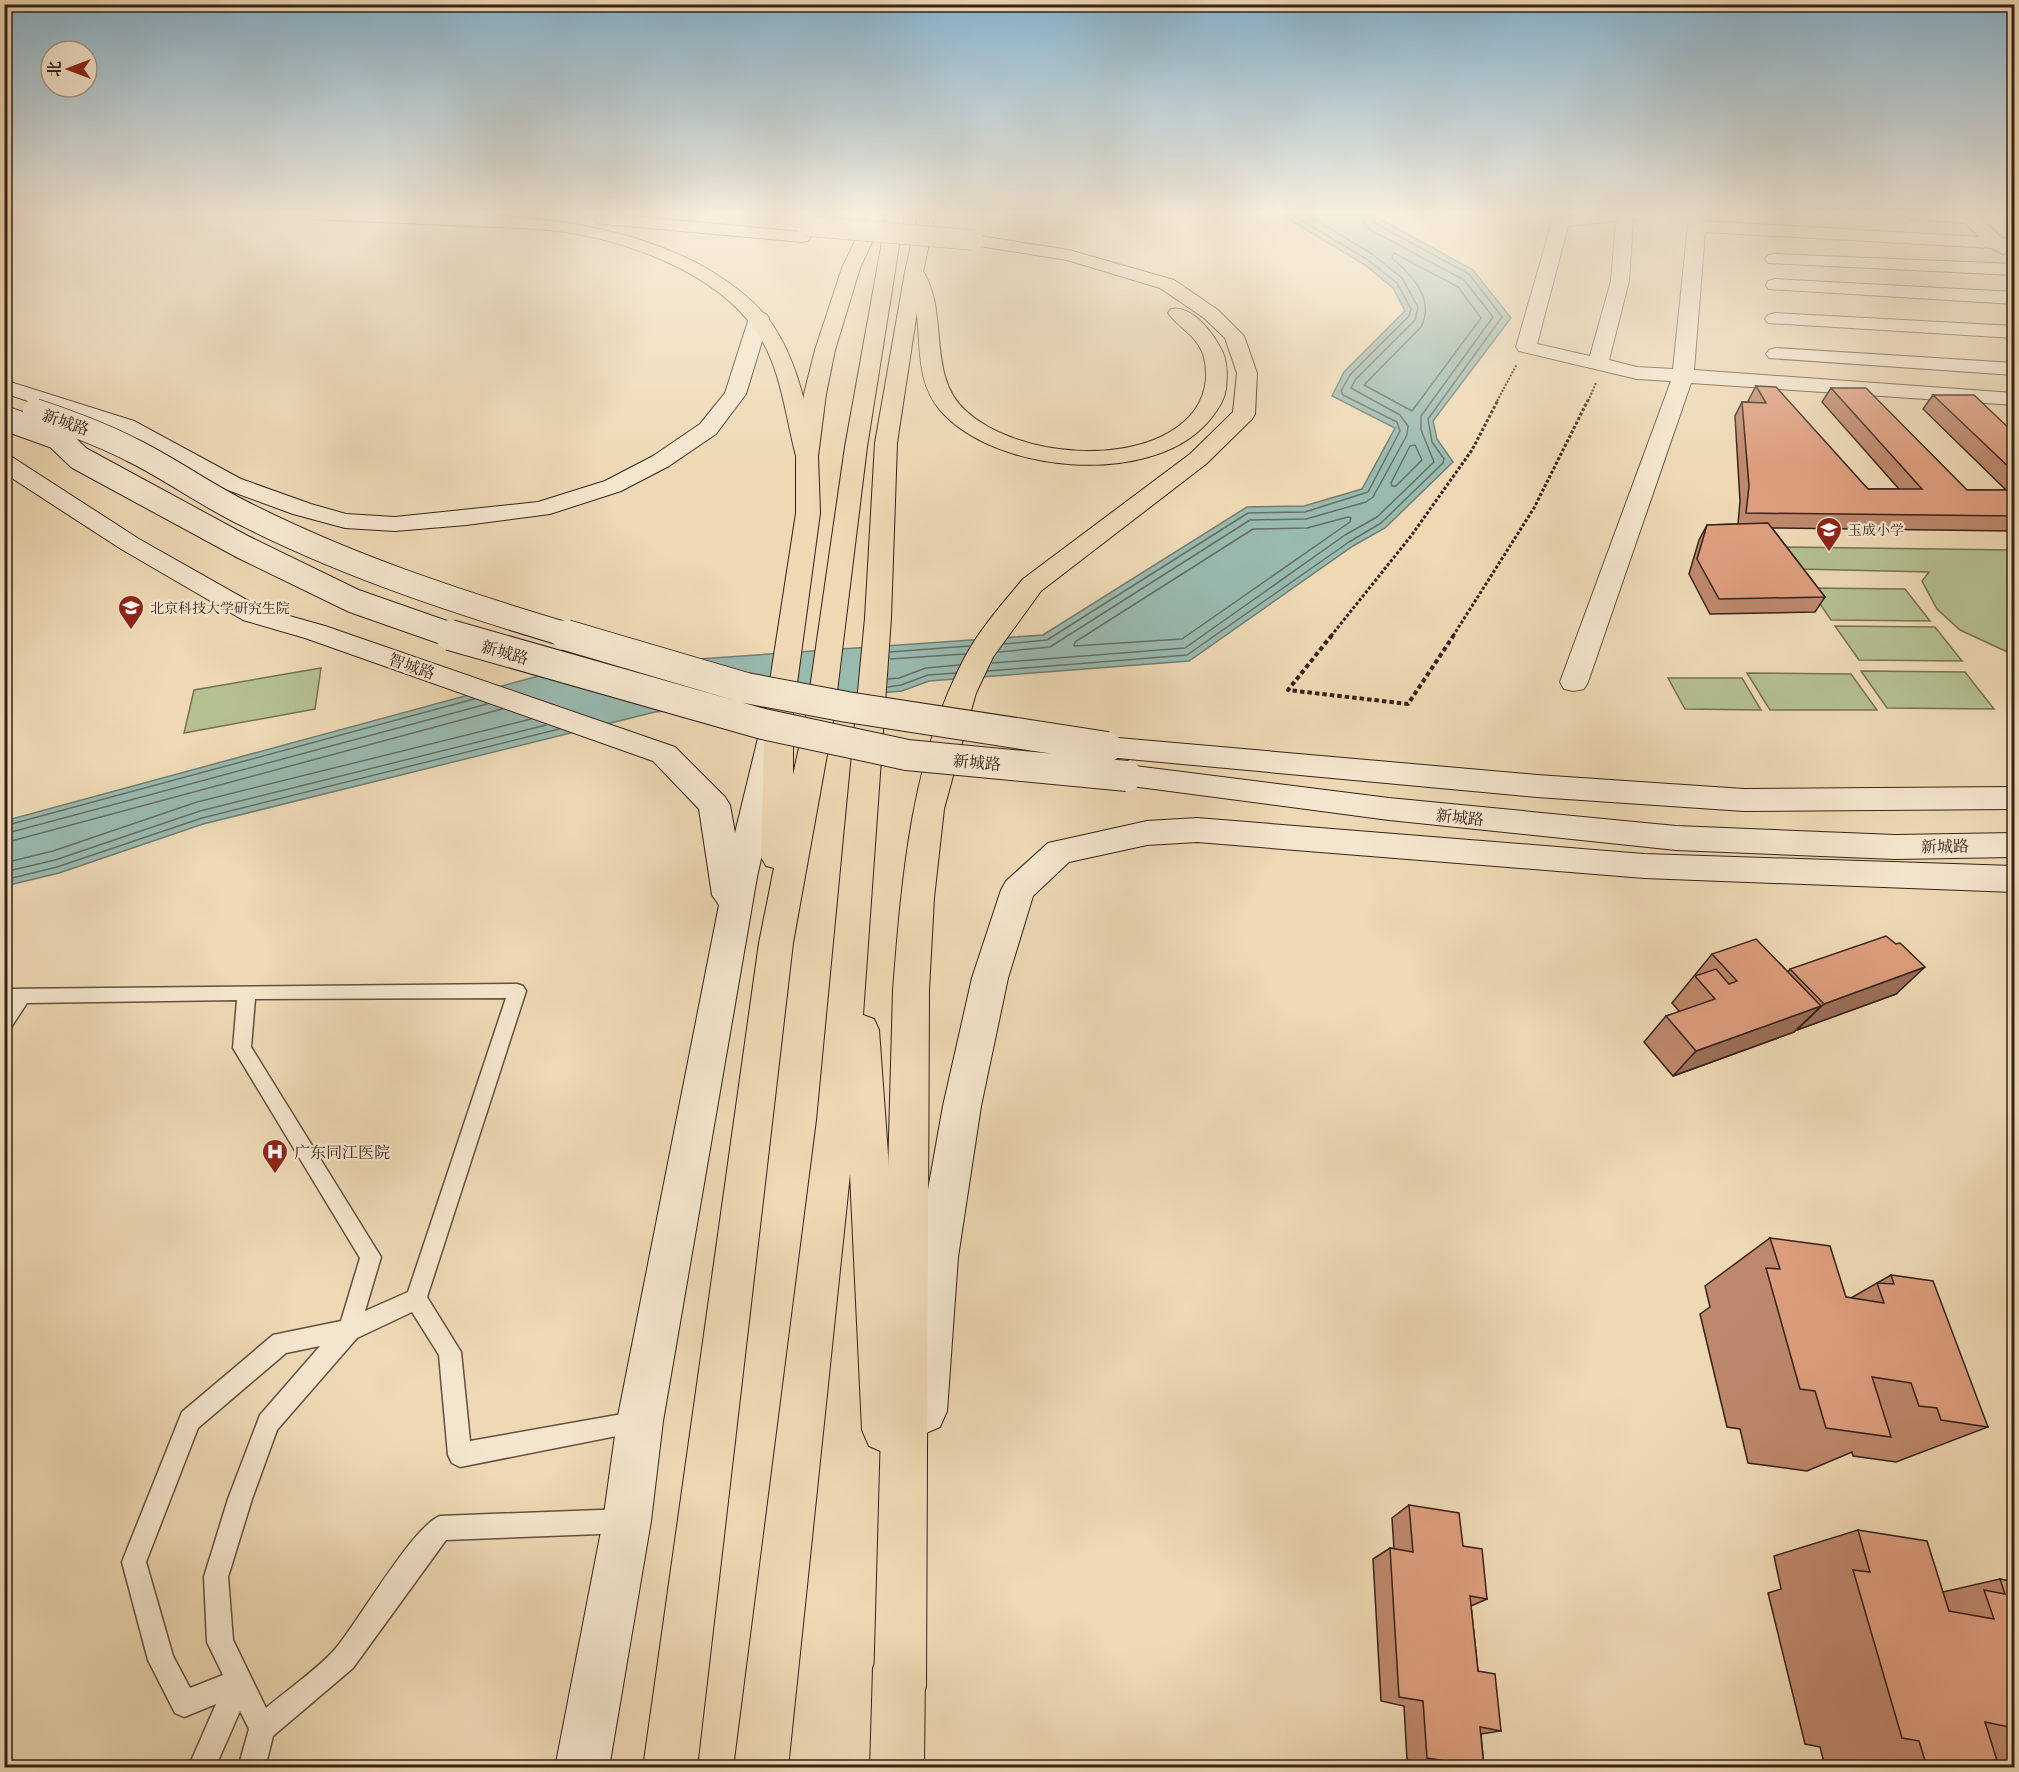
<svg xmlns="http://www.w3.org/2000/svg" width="2019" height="1772" font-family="'Libre Caslon Text','Noto Serif SC',serif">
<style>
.green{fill:#b5c090;stroke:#767155;stroke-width:1.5}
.water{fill:#99baaf;stroke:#717d73;stroke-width:1.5}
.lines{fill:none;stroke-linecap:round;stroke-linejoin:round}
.shore{stroke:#686e64;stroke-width:1.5}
.lane-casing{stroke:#645040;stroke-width:3}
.street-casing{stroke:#645040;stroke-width:2}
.secondary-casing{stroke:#36221a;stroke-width:2}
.primary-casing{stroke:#36221a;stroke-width:2}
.highway-casing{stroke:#36221a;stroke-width:2}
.path-far2{stroke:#36221a;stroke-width:2;stroke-dasharray:2 1.5;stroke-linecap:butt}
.path-far1{stroke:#36221a;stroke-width:3;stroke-dasharray:3 2;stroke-linecap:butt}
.path{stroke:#36221a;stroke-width:4;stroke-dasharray:4.5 3;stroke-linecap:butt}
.lane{fill:#f4e6ce;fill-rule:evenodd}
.street{fill:#f4e6ce;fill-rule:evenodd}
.secondary{fill:#f4e6ce;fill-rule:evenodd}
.primary{fill:#eed9b4;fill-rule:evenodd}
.highway{fill:#eed9b4;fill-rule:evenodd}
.secondary-bridge-far1-casing{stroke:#36221a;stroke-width:26;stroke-linecap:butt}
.secondary-bridge-casing{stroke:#36221a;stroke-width:32;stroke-linecap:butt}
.highway-bridge-casing{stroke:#36221a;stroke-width:21;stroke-linecap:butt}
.secondary-bridge-far1{stroke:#f4e6ce;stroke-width:24}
.secondary-bridge{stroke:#f4e6ce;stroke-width:30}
.highway-bridge{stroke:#eed9b4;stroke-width:20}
.wall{fill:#be886c;stroke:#36221a;stroke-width:1.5}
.shaded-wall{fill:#9b6f58;stroke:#36221a;stroke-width:1.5}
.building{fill:#dd9e7e;stroke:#36221a;stroke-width:1.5}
.labels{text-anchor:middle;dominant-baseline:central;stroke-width:4.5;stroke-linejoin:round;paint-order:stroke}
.far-poi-label{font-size:14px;fill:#36221a;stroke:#f4e6ce;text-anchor:start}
.street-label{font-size:16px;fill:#36221a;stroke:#f4e6ce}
.poi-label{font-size:16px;fill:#36221a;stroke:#f4e6ce;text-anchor:start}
</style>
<rect width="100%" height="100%" fill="#eed9b4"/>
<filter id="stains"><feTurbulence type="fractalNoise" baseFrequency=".00333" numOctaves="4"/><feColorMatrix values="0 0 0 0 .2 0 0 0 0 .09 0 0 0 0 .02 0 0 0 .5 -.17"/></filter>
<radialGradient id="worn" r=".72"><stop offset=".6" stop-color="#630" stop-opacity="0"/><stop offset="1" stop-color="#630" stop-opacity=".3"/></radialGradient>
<!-- green -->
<path class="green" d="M 1784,547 L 2014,550 L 2014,655 L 1960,630 L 1937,609 L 1922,581 L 1929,572 L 1799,569 Z
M 1809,588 L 1905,589 L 1930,621 L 1831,620 Z
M 1835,626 L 1935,627 L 1962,661 L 1859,660 Z
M 321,668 L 315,709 L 184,733 L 194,690 Z
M 1861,671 L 1965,672 L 1994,709 L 1887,708 Z
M 1747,673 L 1851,674 L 1877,710 L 1770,710 Z
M 1668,678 L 1742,678 L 1761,710 L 1685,709 Z"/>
<!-- water -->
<path class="water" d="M 1280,214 L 1371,214 L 1473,270 L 1511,318 L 1433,421 L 1437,439 L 1453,462 L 1385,528 L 1353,546 L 1189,661 L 929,681 L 902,691 L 655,712 L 203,824 L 59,873 L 5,886 L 4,821 L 568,668 L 1043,635 L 1247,507 L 1304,506 L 1362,489 L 1395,428 L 1332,396 L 1344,372 L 1405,311 L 1393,288 L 1365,265 Z"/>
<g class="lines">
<!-- shore -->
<path class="shore" d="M 1394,253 L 1458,287 L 1481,318 L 1412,411 L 1364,385 L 1421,327 C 1435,299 1413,276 1392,258 Z
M 1415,445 L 1422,460 L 1396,486 L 1392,486 L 1391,483 L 1410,446 Z
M 1348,517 L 1351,518 L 1350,522 L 1182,639 L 1074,646 L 1075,642 L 1253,529 L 1307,528 Z
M 1004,644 L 1047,640 L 1248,513 L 1305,512 L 1368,492 L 1400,431 L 1397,422 L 1343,395 L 1341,391 L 1350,375 L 1409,316 L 1411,309 L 1397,283 L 1368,260 L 1291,214
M 890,652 L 969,646
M 999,652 L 1050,647 L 1250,520 L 1306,519 L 1366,502 L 1373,497 L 1407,435 L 1408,426 L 1400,415 L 1351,388 L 1356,379 L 1415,320 L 1418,307 L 1402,278 L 1372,254 L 1306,214
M 890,659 L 965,654
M 992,663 L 1185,648 L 1345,535 L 1377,517 L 1434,462 L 1421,430 L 1421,416 L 1493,317 L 1464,280 L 1369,229 L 1363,222 L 1362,214
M 988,671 L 1187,655 L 1349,542 L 1381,523 L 1443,463 L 1444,459 L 1432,442 L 1428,419 L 1502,317 L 1469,274 L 1373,222 L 1369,214
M 888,679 L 899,678 L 926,668 L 959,665
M 888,687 L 901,685 L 928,675 L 956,673
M 4,826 L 474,699
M 4,834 L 487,704
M 4,843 L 502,709
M 4,863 L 53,851 L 197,802 L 531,719
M 4,872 L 55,860 L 200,811 L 546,725
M 4,880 L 57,867 L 202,818 L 559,729"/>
<defs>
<path id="lane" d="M 517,984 L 523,986 L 526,991 L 427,1297 L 461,1352 L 470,1441 L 639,1411 L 647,1414 L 650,1422 L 647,1430 L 460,1467 L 452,1463 L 448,1455 L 439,1355 L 412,1312 L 357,1338 L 277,1430 L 252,1499 L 228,1577 L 233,1640 L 266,1708 C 287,1690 319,1668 336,1648 C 359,1621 412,1527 440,1516 L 626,1509 L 635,1512 L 638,1521 L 635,1530 L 626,1533 L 446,1540 L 353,1668 L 273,1736 L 265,1768 L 238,1768 L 249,1729 L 240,1711 L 215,1768 L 188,1768 L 216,1704 L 184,1717 L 175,1713 L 148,1660 L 122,1562 L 182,1412 L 273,1335 L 341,1321 L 360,1258 L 233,1048 L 237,1000 L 27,1003 L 10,1029 L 4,1032 L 4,1008 L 8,1003 L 4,1003 L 4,989 ZM 506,998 L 408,1292 L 365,1311 L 381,1257 L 251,1047 L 255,999 ZM 320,1346 L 260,1415 L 257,1423 L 228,1499 L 204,1577 L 207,1642 L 223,1675 L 190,1688 L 173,1656 L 146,1562 L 198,1428 L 286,1353 Z"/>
<path id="street" d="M 1584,214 L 1646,214 L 1644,218 L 1633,220 L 1629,281 L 1609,360 L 1637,367 L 1673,369 L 1688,226 L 1681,214 L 1698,214 L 1702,221 L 1980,237 L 1965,223 L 1910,219 L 1902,214 L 1976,214 L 2002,238 L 2014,239 L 2014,249 L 2003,254 L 1992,248 L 1705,232 L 1694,370 L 2014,393 L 2014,405 L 1691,383 L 1588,682 L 1584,689 L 1574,691 L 1564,689 L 1560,682 L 1671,381 L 1637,379 L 1519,351 L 1516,347 L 1552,222 L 1555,218 ZM 1616,221 L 1611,281 L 1590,356 L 1537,344 L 1568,226 Z
M 1774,254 L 2014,264 L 2014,275 L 1768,263 L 1765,259 L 1768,255 Z
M 1775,279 L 2014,292 L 2014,304 L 1768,289 L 1766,285 L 1768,281 Z
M 1775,313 L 2014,326 L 2014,338 L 1768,323 L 1765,319 L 1768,315 Z
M 1776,348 L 2014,363 L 2014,375 L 1769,358 L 1766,354 L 1769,350 Z"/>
<path id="secondary" d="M 759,312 L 766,314 L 769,318 L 746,394 L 716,434 L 669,466 L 621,491 L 550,514 L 466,525 L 395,531 L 345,528 L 293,514 L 225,489 L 118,431 L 4,393 L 4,380 L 134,421 L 241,479 L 311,504 L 346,514 L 395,517 L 538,502 L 605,481 L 653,456 L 700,424 L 725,393 L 749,318 L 752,314 Z
M 4,455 L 12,457 L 139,539 L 261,608 L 325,626 L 675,747 L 725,797 L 730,805 L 735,833 L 758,738 L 763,731 L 773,728 L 783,731 L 788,738 L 757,877 L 663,1421 L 651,1521 L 609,1768 L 555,1768 L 603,1521 L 617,1421 L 719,905 L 712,895 L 699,809 L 653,761 L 305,638 L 243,620 L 121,549 L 4,473 Z
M 1107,737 L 1537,775 L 1744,789 L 2014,787 L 2014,809 L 1744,811 L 1537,797 L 1107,757 L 1097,754 L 1092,747 L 1097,740 Z
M 1127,765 L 1389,798 L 1676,826 L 1895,835 L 2014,833 L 2014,857 L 1895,859 L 1676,850 L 1389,820 L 1116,784 L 1112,776 L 1116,768 Z
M 1197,818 L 1644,854 L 2014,866 L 2014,892 L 1644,878 L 1197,842 L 1147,845 L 1069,862 L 1033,896 L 1008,978 L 981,1106 L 958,1257 L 947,1411 L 940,1427 L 924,1434 L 908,1427 L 901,1411 L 916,1257 L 943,1106 L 972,978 L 1001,890 L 1006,881 L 1048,843 L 1147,821 Z"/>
<path id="primary" d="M 868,214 L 885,214 L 860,268 L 835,350 L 826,394 L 818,456 L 820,513 L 793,713 L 793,775 L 806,716 L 845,447 L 887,214 L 904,214 L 867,447 L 834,716 L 793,943 L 697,1768 L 643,1768 L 759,943 L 774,868 L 766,866 L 761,857 L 765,713 L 796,513 L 796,456 L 804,394 L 815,350 L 842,268 Z
M 918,214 L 935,214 L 923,272 L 897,443 L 891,618 L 863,1015 L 874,1019 L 879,1030 L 908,1430 L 901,1446 L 885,1453 L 869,1446 L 862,1430 L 850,1174 L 788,1768 L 734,1768 L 817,1120 L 865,618 L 875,443 L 905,272 Z
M 899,1642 L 917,1650 L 925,1668 L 924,1768 L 870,1768 L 873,1668 L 881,1650 Z"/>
<path id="highway" d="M 304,214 C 434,214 588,202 706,268 C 731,283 758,302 774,327 C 800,367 806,412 818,456 L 815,461 L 807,463 L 799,461 L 796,456 C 785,414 781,367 756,331 C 715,270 618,237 549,230 C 515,227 482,227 448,225 C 403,223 357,221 312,219 Z
M 610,214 L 802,232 L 808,233 L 811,237 L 808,241 L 802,242 L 604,224 L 598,223 L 595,219 L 598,215 Z
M 973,235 L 1069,250 L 1174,280 L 1218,310 L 1244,336 L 1257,373 L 1255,414 L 1252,419 L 1206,464 L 1041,591 L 993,657 L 976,693 L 963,739 L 944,809 L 934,898 L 929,990 L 926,1687 L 918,1705 L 900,1713 L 882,1705 L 874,1687 L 893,990 C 902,877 911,759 965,657 C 980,629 1003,603 1023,579 L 1190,454 L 1233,412 L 1237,373 L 1225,338 L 1204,318 L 1160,288 L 1067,260 L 967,244 L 964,240 L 967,236 Z
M 914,266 L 921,268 C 951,312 925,374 966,411 C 1016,457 1139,469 1189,417 C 1205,400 1210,377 1203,354 C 1197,336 1179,328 1168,313 L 1171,309 C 1192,304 1215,335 1223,353 C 1228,365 1227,376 1226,389 C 1224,402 1215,414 1206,424 C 1148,487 994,473 940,410 C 907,371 929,316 905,272 L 907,268 Z"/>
</defs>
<!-- lane casing -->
<use href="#lane" class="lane-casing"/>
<!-- street casing -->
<use href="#street" class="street-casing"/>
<!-- secondary casing -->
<use href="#secondary" class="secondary-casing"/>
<!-- primary casing -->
<use href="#primary" class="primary-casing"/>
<!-- highway casing -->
<use href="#highway" class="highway-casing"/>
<!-- path-far2 -->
<path class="path-far2" d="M 1497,401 L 1517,364
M 1588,401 L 1596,383"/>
<!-- path-far1 -->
<path class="path-far1" d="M 1331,636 L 1411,536 L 1472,450 L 1498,400
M 1453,636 L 1534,508 L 1588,400"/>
<!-- path -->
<path class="path" d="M 1332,635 L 1288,690 L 1408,704 L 1454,635"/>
<!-- lane -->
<use href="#lane" class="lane"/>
<!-- street -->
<use href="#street" class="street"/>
<!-- secondary -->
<use href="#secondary" class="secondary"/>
<!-- primary -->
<use href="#primary" class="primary"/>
<!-- highway -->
<use href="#highway" class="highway"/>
<defs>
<path id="secondary-bridge-far1" d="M 35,411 C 68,422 101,434 132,450 C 171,469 207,496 247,515 C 350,567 460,603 571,636
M 4,418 L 57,437 L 79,458 L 243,547 L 354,601 L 454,636"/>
<path id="secondary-bridge" d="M 450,635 L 763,724 L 907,755 L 1127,776
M 566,635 L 746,688 L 847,707 L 1107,747"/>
<path id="highway-bridge" d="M 807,226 L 973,240"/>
</defs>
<!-- secondary-bridge-far1 casing -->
<use href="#secondary-bridge-far1" class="secondary-bridge-far1-casing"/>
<!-- secondary-bridge casing -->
<use href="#secondary-bridge" class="secondary-bridge-casing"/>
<!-- highway-bridge casing -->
<use href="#highway-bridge" class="highway-bridge-casing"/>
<!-- secondary-bridge-far1 -->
<use href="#secondary-bridge-far1" class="secondary-bridge-far1"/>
<!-- secondary-bridge -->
<use href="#secondary-bridge" class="secondary-bridge"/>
<!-- highway-bridge -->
<use href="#highway-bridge" class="highway-bridge"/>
</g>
<!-- wall -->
<path class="wall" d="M 1756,386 L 1868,489 L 1899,489 L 1822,402 L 1831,388 L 1967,490 L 2006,490 L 1923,409 L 1933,395 L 2014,433 L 2014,531 L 1772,528 L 1825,597 L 1815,612 L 1710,614 L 1689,574 L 1699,540 L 1707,525 L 1738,524 L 1740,501 L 1735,416 L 1742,402 L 1749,402 L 1748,401 Z
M 1712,954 L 1788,972 L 1790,969 L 1896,994 L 1797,1030 L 1796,1029 L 1794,1032 L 1673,1076 L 1644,1042 L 1666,1016 L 1680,1012 L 1672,1003 Z
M 1770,1238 L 1846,1297 L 1851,1298 L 1891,1275 L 1988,1427 L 1896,1462 L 1853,1456 L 1852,1452 L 1807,1471 L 1748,1463 L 1740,1429 L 1727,1427 L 1700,1314 L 1710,1307 L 1705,1286 Z
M 1409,1505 L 1463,1546 L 1487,1599 L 1471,1606 L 1478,1671 L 1501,1731 L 1481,1734 L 1484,1767 L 1448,1767 L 1407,1760 L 1404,1706 L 1381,1701 L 1373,1559 L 1390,1548 L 1394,1549 L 1392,1518 Z
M 1858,1530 L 1943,1592 L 2000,1579 L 2014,1582 L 2014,1767 L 1825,1767 L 1820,1747 L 1805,1744 L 1768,1593 L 1781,1589 L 1774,1556 Z"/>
<!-- shaded-wall -->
<path class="shaded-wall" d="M 1925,967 L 1896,994 L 1797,1030 L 1824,1004 Z
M 1821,1006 L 1794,1032 L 1673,1076 L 1696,1051 Z"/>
<!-- building -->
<path class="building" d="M 1756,386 L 1776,387 L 1868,489 L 1922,489 L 1831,388 L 1866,388 L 1967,490 L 2014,490 L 2014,516 L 1746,513 L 1749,486 L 1742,402 L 1766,403 Z
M 1933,395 L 1974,395 L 2014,433 L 2014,472 Z
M 1768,523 L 1825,597 L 1719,599 L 1697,559 L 1707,525 Z
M 1886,936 L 1896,944 L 1900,943 L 1925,967 L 1824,1004 L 1790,969 Z
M 1756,939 L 1821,1006 L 1696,1051 L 1666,1016 L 1715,999 L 1695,976 L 1716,969 L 1729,984 L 1737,981 L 1712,954 Z
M 1770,1238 L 1830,1246 L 1846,1297 L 1884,1303 L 1877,1283 L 1894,1284 L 1891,1275 L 1933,1281 L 1988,1427 L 1941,1420 L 1937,1408 L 1919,1406 L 1911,1383 L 1872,1377 L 1891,1437 L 1826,1428 L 1815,1391 L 1800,1389 L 1766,1268 L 1780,1269 Z
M 1409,1505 L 1459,1513 L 1463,1546 L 1482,1549 L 1487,1599 L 1470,1596 L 1478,1671 L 1495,1674 L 1501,1731 L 1480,1727 L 1484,1767 L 1427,1758 L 1423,1701 L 1399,1697 L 1390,1548 L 1413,1552 Z
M 1858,1530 L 1927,1541 L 1949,1611 L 1994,1619 L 1984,1590 L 2005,1594 L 2000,1579 L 2014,1582 L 2014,1728 L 1985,1722 L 1999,1767 L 1927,1767 L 1919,1741 L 1902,1738 L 1853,1570 L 1870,1572 Z"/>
<!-- sky -->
<linearGradient id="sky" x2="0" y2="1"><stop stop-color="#88b6d1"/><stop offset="0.46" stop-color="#f7eedd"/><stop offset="1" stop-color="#f7eedd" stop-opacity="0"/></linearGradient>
<rect width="2019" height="462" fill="url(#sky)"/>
<!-- icons -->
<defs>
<symbol id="school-pin" viewBox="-11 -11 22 30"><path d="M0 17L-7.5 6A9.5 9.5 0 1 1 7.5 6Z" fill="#8f2418" stroke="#f4e6ce"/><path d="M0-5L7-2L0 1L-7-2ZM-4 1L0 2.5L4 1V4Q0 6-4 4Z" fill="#fff"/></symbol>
<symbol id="university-pin" viewBox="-11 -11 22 30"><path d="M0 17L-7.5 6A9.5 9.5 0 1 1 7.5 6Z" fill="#8f2418" stroke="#f4e6ce"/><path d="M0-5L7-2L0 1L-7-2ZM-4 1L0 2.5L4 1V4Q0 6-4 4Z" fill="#fff"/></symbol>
<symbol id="hospital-pin" viewBox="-11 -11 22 30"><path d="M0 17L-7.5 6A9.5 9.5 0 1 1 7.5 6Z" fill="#8f2418" stroke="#f4e6ce"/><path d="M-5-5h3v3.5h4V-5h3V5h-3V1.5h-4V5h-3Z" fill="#fff"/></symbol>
</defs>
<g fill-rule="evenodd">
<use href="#school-pin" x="1814" y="515" width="30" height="40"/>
<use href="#university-pin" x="116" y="593" width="30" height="40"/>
<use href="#hospital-pin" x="260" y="1137" width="30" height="40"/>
</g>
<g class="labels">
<!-- far-poi labels -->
<g class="far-poi-label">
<text x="1848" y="530">玉成小学</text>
<text x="150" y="608">北京科技大学研究生院</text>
</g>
<!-- street labels -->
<g class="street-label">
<text transform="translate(66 422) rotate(19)">新城路</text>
<text transform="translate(505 652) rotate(16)">新城路</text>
<text transform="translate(412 666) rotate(19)">智城路</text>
<text transform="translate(977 762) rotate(5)">新城路</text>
<text transform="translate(1460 817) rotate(6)">新城路</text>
<text transform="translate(1945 846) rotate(-1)">新城路</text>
</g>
<!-- poi labels -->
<g class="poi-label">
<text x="294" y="1152">广东同江医院</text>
</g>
</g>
<!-- margin -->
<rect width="2019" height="1772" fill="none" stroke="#eed9b4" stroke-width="24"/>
<rect x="6" y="6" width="2007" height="1760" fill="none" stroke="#36221a" stroke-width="3"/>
<rect x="12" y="12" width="1995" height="1748" fill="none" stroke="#36221a" stroke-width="1.5"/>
<!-- north arrow -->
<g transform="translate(69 69) rotate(270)"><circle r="28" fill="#f4e6ce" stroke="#a89886" stroke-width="1.5"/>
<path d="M0-4.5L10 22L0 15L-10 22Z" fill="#8f2418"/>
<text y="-9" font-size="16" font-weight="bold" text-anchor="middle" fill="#36221a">北</text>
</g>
<rect width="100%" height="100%" filter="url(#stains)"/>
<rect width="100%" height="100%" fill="url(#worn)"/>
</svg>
